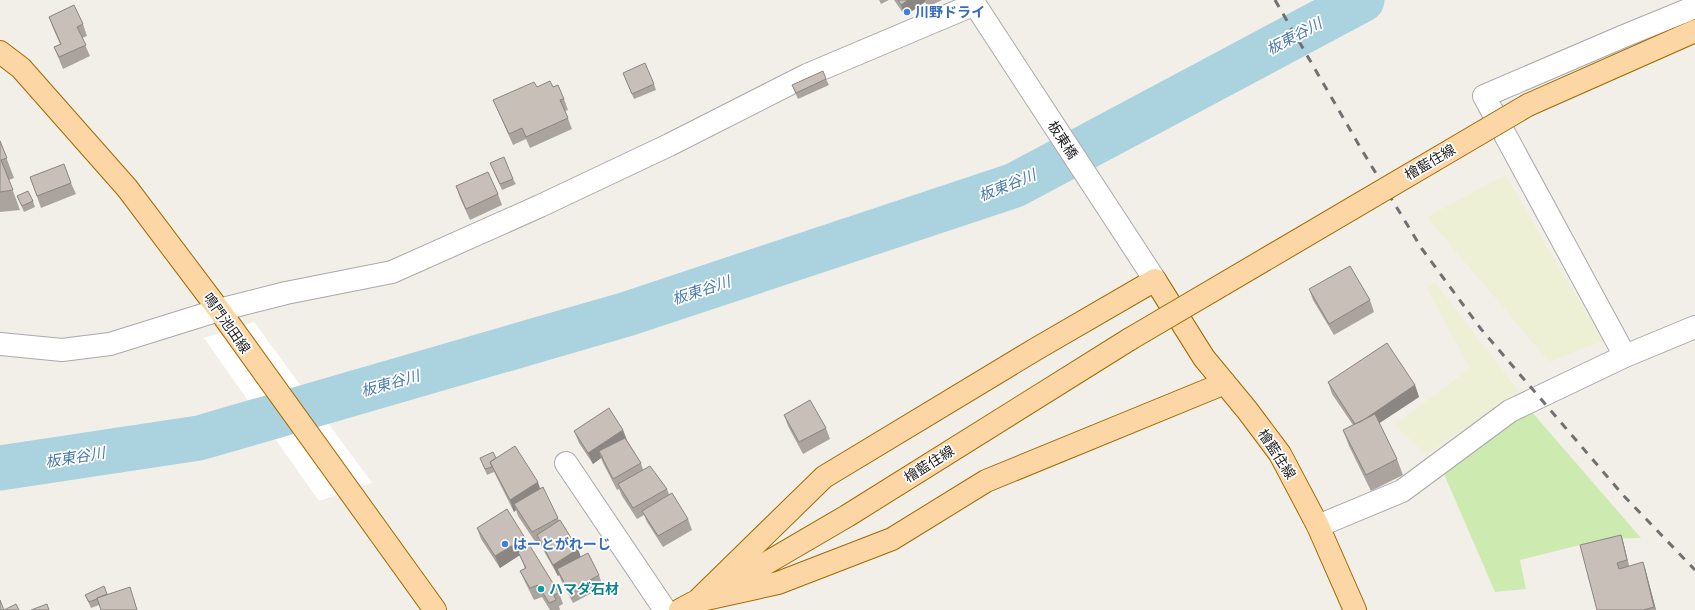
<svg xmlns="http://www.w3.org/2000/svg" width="1695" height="610" font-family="Montserrat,'Noto Sans JP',sans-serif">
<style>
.farmland{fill:#eef0d5}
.grass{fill:#cdebb0}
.pier{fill:#fff}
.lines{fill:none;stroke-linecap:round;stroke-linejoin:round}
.river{stroke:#aad3df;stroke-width:45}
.minor-casing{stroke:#a9a9a9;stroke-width:24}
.major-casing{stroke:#a06b00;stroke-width:24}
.minor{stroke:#fff;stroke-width:22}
.major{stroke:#fcd6a4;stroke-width:22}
.rail{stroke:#707070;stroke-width:3;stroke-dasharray:8 8;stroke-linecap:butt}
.major-bridge-casing{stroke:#a06b00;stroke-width:24;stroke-linecap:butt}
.major-bridge{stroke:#fcd6a4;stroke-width:22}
.wall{fill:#aba49e}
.shaded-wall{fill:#8b8681}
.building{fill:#c7bfb8;stroke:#8b8681}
.shop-dot{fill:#3f7fe0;stroke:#fff;stroke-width:1.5}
.culture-dot{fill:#0f9aa8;stroke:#fff;stroke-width:1.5}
.labels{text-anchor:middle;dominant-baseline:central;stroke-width:3.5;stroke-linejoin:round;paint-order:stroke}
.shop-label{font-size:14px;font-weight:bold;fill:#366cbe;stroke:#fff;text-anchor:start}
.street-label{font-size:14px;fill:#222;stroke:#fff}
.culture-label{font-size:14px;font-weight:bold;fill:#0d838f;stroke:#fff;text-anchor:start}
.water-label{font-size:15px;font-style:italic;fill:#4a7aab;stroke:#fff}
</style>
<rect width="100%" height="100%" fill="#f2efe9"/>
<!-- farmland -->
<path class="farmland" d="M 1505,175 L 1603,341 L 1549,362 L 1427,217 Z
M 1435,282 L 1519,392 L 1426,455 L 1395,425 L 1470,368 L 1427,289 Z"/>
<!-- grass -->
<path class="grass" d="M 1531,411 L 1641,538 L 1604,539 L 1520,560 L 1526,589 L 1495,592 L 1441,467 Z"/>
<!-- pier -->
<path class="pier" d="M 254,322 L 372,483 L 319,501 L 204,338 Z"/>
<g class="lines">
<!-- river -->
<path class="river" d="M 0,468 L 199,438 L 627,314 L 1015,185 L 1362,0"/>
<defs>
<path id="minor" d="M 972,0 L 1155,280
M 0,344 L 62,350 L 110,344 L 219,310 L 286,293 L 392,272 L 540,206 L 669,145 L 807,75 L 975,4
M 1625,356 L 1484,96 L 1624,36 L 1695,7
M 566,463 L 665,610
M 1318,526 L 1402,491 L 1510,411 L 1625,356 L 1695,327"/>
<path id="major" d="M 0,52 L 21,68 L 127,188 L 219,310 L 435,610
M 1528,105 L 1695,31
M 697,601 L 824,477 L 1036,349 L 1155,280 L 1204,358 L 1247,410 L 1280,454 L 1318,526 L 1355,610
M 697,601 L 778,583 L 892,539 L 986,481 L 1225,383
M 680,610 L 758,568 L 847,516 L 1130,339"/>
</defs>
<!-- minor casing -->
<use href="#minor" class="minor-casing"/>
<!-- major casing -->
<use href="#major" class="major-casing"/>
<!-- minor -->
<use href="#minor" class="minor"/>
<!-- major -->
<use href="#major" class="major"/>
<!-- rail -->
<path class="rail" d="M 1275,0 L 1363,152 L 1422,249 L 1481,329 L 1623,495 L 1695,570"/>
<defs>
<path id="major-bridge" d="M 1130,339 L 1528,105"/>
</defs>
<!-- major-bridge casing -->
<use href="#major-bridge" class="major-bridge-casing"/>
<!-- major-bridge -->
<use href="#major-bridge" class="major-bridge"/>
</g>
<!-- wall -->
<path class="wall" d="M 879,0 L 889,0 L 881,4 Z
M 894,0 L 942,0 L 928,7 L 925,2 L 905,16 Z
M 49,17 L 83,24 L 87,36 L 82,38 L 90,56 L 63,69 L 54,47 L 60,44 L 53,28 Z
M 623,73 L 654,84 L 656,90 L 634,99 Z
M 826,79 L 829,85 L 798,99 L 792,85 Z
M 537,87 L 553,87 L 564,99 L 568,110 L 565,111 L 572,129 L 530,148 L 526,139 L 513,145 L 498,111 L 493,100 Z
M 0,141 L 14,178 L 9,180 L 20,210 L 0,212 Z
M 490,163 L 513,179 L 516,184 L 502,190 Z
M 30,177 L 71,183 L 76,194 L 41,208 Z
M 456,186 L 498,194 L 502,205 L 470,220 L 460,198 Z
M 17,196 L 33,201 L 35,207 L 24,212 Z
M 1309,289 L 1370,300 L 1374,312 L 1334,335 L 1313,300 Z
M 1328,382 L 1415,385 L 1419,397 L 1379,423 L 1397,459 L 1403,475 L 1371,491 L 1349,446 L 1343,430 L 1353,425 L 1332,394 Z
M 784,415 L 826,428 L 830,439 L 803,454 L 788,426 Z
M 623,430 L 627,440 L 641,463 L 643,470 L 667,489 L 669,494 L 688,519 L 692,530 L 663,547 L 647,522 L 644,515 L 637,519 L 622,496 L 619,489 L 617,490 L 603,463 L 601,458 L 593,464 L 579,443 L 574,431 Z
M 480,458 L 496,458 L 540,489 L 559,520 L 578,549 L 580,557 L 599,575 L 603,587 L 573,603 L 561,580 L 559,575 L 558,576 L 541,546 L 539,541 L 536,543 L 518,516 L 516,510 L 514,512 L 494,472 L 487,475 Z
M 477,528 L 525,538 L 528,547 L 559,593 L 563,604 L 559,606 L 560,610 L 550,610 L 542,597 L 534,600 L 525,582 L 520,571 L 525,569 L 520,555 L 500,568 L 481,539 Z
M 1621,535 L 1623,541 L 1629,566 L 1645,568 L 1656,610 L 1597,610 Z
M 107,594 L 134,599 L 137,610 L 101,610 L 99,605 L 91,608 L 85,595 Z"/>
<!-- shaded-wall -->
<path class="shaded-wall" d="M 908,0 L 925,0 L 925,2 L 905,16 L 901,5 Z
M 1415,385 L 1419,397 L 1360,436 L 1356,425 Z
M 623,430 L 627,441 L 599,451 L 601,458 L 593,464 L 588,453 Z
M 538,482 L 542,494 L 514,504 L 516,510 L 514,512 L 510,500 Z
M 1621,535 L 1623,541 L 1629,566 L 1627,560 Z
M 525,538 L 529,549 L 500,568 L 495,556 Z
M 578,549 L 582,560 L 557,569 L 559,575 L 558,576 L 553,565 Z
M 1643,562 L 1645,568 L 1656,610 L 1654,607 Z"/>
<!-- building -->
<path class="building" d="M 898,0 L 908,0 L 901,5 Z
M 74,5 L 83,24 L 77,27 L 86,45 L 59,57 L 54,47 L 61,44 L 49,17 Z
M 645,63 L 654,84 L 632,94 L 623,73 Z
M 823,71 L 826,79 L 796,93 L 792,85 Z
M 550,81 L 553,87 L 558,85 L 564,99 L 560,100 L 568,118 L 526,137 L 522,128 L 509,134 L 493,100 L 534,82 L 537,87 Z
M 0,141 L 7,158 L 1,160 L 13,190 L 0,192 Z
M 504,157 L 513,179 L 500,184 L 490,163 Z
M 64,164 L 71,183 L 37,196 L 30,177 Z
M 488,172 L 498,194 L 466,209 L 456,186 Z
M 28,191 L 33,201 L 22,206 L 17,196 Z
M 1350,266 L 1370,300 L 1329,324 L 1309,289 Z
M 1387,343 L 1415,385 L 1362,421 L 1355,424 L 1328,382 Z
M 810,400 L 826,428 L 799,442 L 784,415 Z
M 609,408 L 623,430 L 588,453 L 574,431 Z
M 1375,414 L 1397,459 L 1366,475 L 1343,430 Z
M 625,438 L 641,463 L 613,479 L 599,451 Z
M 515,446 L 538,482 L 510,500 L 490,462 Z
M 493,452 L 496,458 L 490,462 L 492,467 L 485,469 L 480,458 Z
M 650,466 L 667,489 L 633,508 L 618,484 Z
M 543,487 L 558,518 L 532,532 L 514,504 Z
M 672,493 L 688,519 L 658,536 L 642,511 Z
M 507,509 L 525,538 L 495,556 L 477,528 Z
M 560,520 L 578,549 L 553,565 L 537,535 Z
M 1621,535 L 1627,560 L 1617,563 L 1619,569 L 1643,562 L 1654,607 L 1643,610 L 1597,610 L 1580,545 Z
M 530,546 L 559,593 L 554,595 L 556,600 L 549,603 L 538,585 L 530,588 L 520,571 L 526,568 L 518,552 Z
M 588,553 L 599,575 L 569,592 L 557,569 Z
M 104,586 L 107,594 L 97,598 L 97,599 L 89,602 L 85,595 Z
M 130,587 L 137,610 L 101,610 L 97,598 Z
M 0,600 L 4,610 L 16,604 L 19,610 L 0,610 Z
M 47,604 L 49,610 L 31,610 Z"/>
<!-- markers -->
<g class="shop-dot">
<circle cx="907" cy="12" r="4"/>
<circle cx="505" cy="544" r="4"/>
</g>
<circle class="culture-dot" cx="541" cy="589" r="4"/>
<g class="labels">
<!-- shop labels -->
<g class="shop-label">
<text x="915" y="12">川野ドライ</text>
<text x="513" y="544">はーとがれーじ</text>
</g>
<!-- street labels -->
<g class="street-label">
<text transform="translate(1063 140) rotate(57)">板東橋</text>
<text transform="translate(1430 162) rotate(-30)">檜藍住線</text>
<text transform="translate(227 323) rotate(55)">鳴門池田線</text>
<text transform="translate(1277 454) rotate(57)">檜藍住線</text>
<text transform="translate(929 464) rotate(-32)">檜藍住線</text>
</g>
<!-- culture labels -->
<g class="culture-label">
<text x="549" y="589">ハマダ石材</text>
</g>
<!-- water labels -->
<g class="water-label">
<text transform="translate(1294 36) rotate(-28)">板東谷川</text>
<text transform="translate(1007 185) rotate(-22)">板東谷川</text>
<text transform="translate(701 290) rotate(-18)">板東谷川</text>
<text transform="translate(390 383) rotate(-16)">板東谷川</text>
<text transform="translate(75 457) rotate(-9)">板東谷川</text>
</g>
</g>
</svg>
